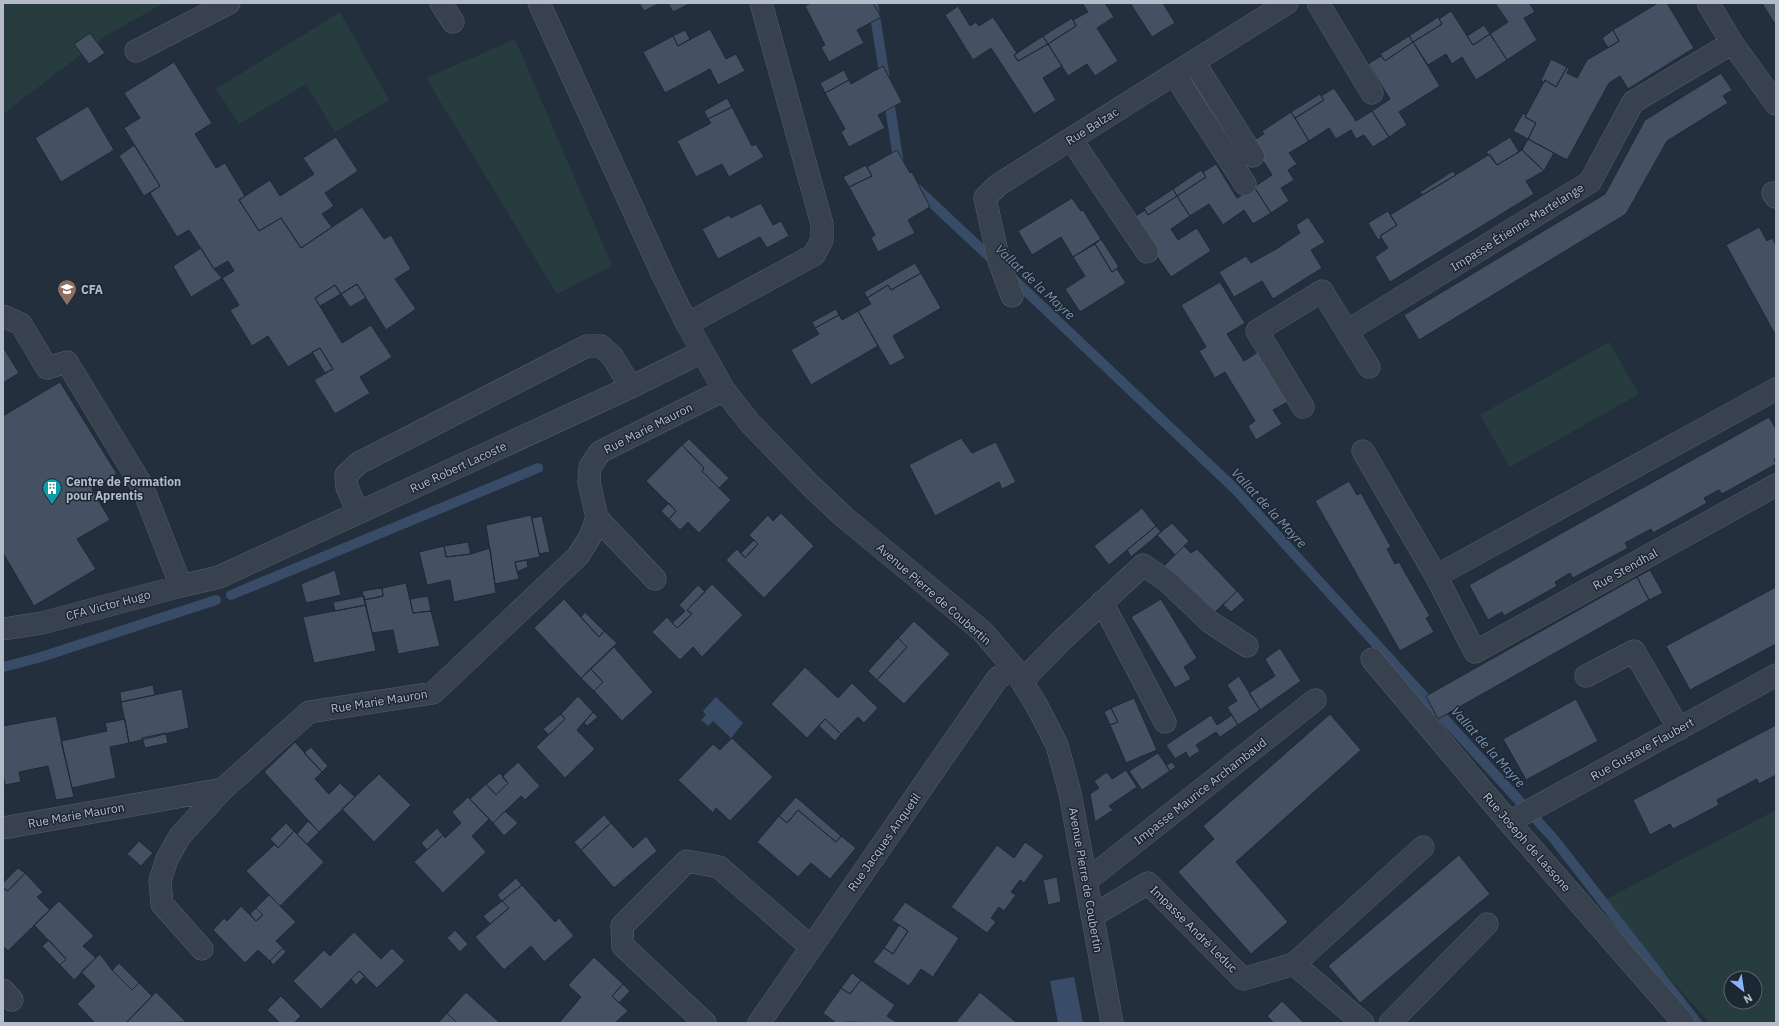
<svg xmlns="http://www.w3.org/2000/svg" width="1779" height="1026" font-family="'IBM Plex Sans',sans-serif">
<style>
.green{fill:#263c3f;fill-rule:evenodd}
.water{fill:#394c67}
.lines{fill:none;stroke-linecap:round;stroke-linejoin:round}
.stream{stroke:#394c67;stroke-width:10}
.building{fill:#455162;stroke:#1f2835}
.minor-casing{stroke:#565f6c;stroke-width:23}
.minor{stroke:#38414e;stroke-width:22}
.labels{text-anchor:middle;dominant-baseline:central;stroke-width:3;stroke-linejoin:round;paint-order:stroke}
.street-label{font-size:12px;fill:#b4bcc9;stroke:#1d2633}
.poi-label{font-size:12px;font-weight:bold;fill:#b4bcc9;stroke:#1d2633;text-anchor:start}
.water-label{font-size:13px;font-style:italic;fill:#7c92b1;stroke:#1d2633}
</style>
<rect width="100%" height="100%" fill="#242f3e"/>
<!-- green -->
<path class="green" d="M 3,3 L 164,3 L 107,35 L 3,114 Z
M 340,12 L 389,100 L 335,132 L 306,84 L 239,124 L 216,89 Z
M 515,39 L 612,266 L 557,294 L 426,78 Z
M 1609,342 L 1639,394 L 1510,467 L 1480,415 Z
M 1776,810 L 1776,1023 L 1710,1023 L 1601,902 ZM 1731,978 L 1755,978 L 1755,1002 L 1731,1002 Z"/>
<!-- water -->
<path class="water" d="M 716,697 L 743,723 L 731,738 L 713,721 L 708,726 L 701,720 L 706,715 L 703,711 Z
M 1074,977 L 1083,1023 L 1058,1023 L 1050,981 Z"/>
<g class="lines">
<!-- stream -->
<path class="stream" d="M 873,3 L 885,79
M 888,95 L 899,164
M 914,186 L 996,263
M 1010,276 L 1234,488 L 1554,839 L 1697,1023
M 231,595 L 538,468
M 3,667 L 38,658 L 216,600"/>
</g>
<!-- building -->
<path class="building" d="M 639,3 L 660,3 L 644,11 Z
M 668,3 L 691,3 L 673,12 Z
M 811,3 L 873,3 L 881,17 L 857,30 L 864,43 L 829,62 L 821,47 L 825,45 L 805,6 Z
M 1082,3 L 1105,3 L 1114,17 L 1097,28 L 1118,61 L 1095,76 L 1087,64 L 1068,76 L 1048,44 L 1076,26 L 1073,20 L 1088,12 Z
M 1130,3 L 1163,3 L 1175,23 L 1152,37 Z
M 1495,3 L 1529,3 L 1535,12 L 1524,18 L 1537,40 L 1507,60 L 1490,34 L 1508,22 Z
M 1658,3 L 1667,3 L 1694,48 L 1628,89 L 1620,76 L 1609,83 L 1567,160 L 1528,139 L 1536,123 L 1525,117 L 1545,80 L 1556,87 L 1567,67 L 1569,69 L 1567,73 L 1577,78 L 1587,60 L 1619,41 L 1613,30 Z
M 1762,3 L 1776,3 L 1776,26 Z
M 958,6 L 970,26 L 976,22 L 979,26 L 993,17 L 1017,53 L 1014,55 L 1018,61 L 1048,44 L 1062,66 L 1043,78 L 1056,100 L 1034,114 L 991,48 L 973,60 L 945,15 Z
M 1451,11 L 1473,45 L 1490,34 L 1507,60 L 1476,80 L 1462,57 L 1452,64 L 1446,54 L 1428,65 L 1413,42 L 1442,24 L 1439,19 Z
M 1438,17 L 1442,24 L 1413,42 L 1409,36 Z
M 1072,18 L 1076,26 L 1048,44 L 1043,36 Z
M 1484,25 L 1490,34 L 1473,45 L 1467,36 Z
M 710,29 L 726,59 L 736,54 L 745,71 L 718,85 L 710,69 L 665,93 L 643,52 L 673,36 L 678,46 Z
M 685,30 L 690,39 L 678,46 L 673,36 Z
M 1613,30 L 1619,41 L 1608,48 L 1602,38 Z
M 90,33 L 105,53 L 89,64 L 74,44 Z
M 1043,36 L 1048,44 L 1018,61 L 1014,55 Z
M 1409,36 L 1413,42 L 1385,61 L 1380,54 Z
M 1413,42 L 1440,86 L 1399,112 L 1407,125 L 1389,137 L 1372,111 L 1390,99 L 1368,64 L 1381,56 L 1385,61 Z
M 1551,59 L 1567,67 L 1556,87 L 1545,80 L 1544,83 L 1541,80 Z
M 174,62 L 212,123 L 195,134 L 216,168 L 225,163 L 245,196 L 239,200 L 259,231 L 281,218 L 301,248 L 362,207 L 384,239 L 391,235 L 411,269 L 395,279 L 416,309 L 386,330 L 357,284 L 341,294 L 335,285 L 315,298 L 342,343 L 371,325 L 392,357 L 360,377 L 370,393 L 335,414 L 314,380 L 333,369 L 320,348 L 288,367 L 268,336 L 252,346 L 230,310 L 239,305 L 222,278 L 234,271 L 228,261 L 214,269 L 189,230 L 177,237 L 150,193 L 160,186 L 124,128 L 140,118 L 124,93 Z
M 883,66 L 902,102 L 878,115 L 885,128 L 849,147 L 841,132 L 845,129 L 825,93 L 849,80 L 851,84 Z
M 844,70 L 849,80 L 825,93 L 820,83 Z
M 1721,73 L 1732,90 L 1723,96 L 1728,103 L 1667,141 L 1626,214 L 1419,340 L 1404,315 L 1605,194 L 1645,120 Z
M 1334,88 L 1356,121 L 1372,111 L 1389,137 L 1373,147 L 1364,135 L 1356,139 L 1351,130 L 1336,139 L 1329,128 L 1309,141 L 1295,118 L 1324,100 L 1321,96 Z
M 1320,94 L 1324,100 L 1295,118 L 1291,112 Z
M 727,98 L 732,107 L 708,119 L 704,111 Z
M 88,106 L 114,150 L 61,182 L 35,138 Z
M 732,107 L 752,146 L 756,144 L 764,157 L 729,177 L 722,164 L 696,177 L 677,141 L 711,123 L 708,119 Z
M 1291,112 L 1309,141 L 1289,153 L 1297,164 L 1288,170 L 1294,180 L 1281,188 L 1289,201 L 1271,213 L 1254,187 L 1272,175 L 1251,142 L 1264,134 L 1262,131 Z
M 1523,113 L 1526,115 L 1525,117 L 1536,123 L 1528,139 L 1513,131 Z
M 336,137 L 358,171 L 325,193 L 334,206 L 322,214 L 332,227 L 301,248 L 281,218 L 259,231 L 239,200 L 270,180 L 280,196 L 314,174 L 303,158 Z
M 1510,137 L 1519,152 L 1497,165 L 1486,152 Z
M 1528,139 L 1554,153 L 1544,171 L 1522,150 Z
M 134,145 L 160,186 L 144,196 L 119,156 Z
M 897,150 L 910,173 L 912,172 L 930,207 L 908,220 L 915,233 L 878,252 L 871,238 L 875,235 L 849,187 L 872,176 L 867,167 Z
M 1522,150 L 1544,171 L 1526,181 L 1534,194 L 1390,282 L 1375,257 L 1388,248 L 1380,236 L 1397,225 L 1390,215 L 1490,154 L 1497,165 Z
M 1216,164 L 1237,198 L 1254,187 L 1271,213 L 1253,224 L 1244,210 L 1223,225 L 1209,204 L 1190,216 L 1177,196 L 1206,177 L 1203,172 Z
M 866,165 L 872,176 L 849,187 L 843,177 Z
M 1201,170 L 1206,177 L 1177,196 L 1173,189 Z
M 1453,171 L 1456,175 L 1422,195 L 1420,192 Z
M 1173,189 L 1177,196 L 1148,215 L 1144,208 Z
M 1177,196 L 1190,216 L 1171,229 L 1178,240 L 1197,228 L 1211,251 L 1171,277 L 1131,219 L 1145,210 L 1148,215 Z
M 1072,198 L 1081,211 L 1083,210 L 1101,239 L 1073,257 L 1061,237 L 1032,255 L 1018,231 Z
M 761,203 L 773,225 L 781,221 L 789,236 L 767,248 L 760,237 L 718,259 L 702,229 L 729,215 L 731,218 Z
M 1388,211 L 1397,225 L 1380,236 L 1382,238 L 1378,240 L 1368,223 Z
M 1308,217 L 1325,242 L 1311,250 L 1322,268 L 1273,299 L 1262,281 L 1234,297 L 1219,272 L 1246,256 L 1251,263 L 1276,249 L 1300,233 L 1296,225 Z
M 1759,227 L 1767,241 L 1772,238 L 1776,245 L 1776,336 L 1726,245 Z
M 1101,239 L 1119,267 L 1112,272 L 1095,244 Z
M 1095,244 L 1112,272 L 1117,269 L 1126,283 L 1080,312 L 1065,289 L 1085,276 L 1073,257 Z
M 201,248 L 214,269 L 222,278 L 191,297 L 173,266 Z
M 915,263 L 921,273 L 891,290 L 888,285 L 867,298 L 864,292 Z
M 921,273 L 941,308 L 893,336 L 905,358 L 890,366 L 858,311 L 871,304 L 867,298 L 888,285 L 891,290 Z
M 1220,282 L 1245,323 L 1227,334 L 1244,361 L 1261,350 L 1291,400 L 1273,410 L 1282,424 L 1256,440 L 1248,426 L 1255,421 L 1225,372 L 1215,378 L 1199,351 L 1206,347 L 1181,305 Z
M 357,284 L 366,298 L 350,307 L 341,294 Z
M 335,285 L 341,294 L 320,306 L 315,298 Z
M 836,309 L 839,315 L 815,328 L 812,322 Z
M 858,311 L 878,346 L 811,385 L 791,350 L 819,334 L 815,328 L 839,315 L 842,320 Z
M 3,347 L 19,373 L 3,383 Z
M 320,348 L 333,369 L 325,373 L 312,352 Z
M 60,382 L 117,474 L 92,489 L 110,520 L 77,539 L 96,569 L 34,606 L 3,553 L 3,416 Z
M 1769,417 L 1776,429 L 1776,458 L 1774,459 L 1776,464 L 1722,494 L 1719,490 L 1704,498 L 1707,503 L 1653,533 L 1651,529 L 1625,543 L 1628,548 L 1573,578 L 1570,573 L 1555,582 L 1557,586 L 1504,616 L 1502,612 L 1488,620 L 1469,585 Z
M 961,438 L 972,453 L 996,442 L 1016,482 L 1002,489 L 999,482 L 935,516 L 909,465 Z
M 689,439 L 729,478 L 719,488 L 702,471 L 704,468 L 682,445 Z
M 682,445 L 704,468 L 702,471 L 731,500 L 699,533 L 688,522 L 680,530 L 669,519 L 676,511 L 646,481 Z
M 1349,481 L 1357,495 L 1361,493 L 1391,547 L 1387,549 L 1395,564 L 1399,562 L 1430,616 L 1426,618 L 1434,632 L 1400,651 L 1315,501 Z
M 669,503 L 676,511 L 669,519 L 661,511 Z
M 1142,508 L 1156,526 L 1109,565 L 1094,546 Z
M 781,513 L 814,546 L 764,598 L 726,560 L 737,549 L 745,558 L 758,544 L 749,535 L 768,515 L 773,521 Z
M 531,515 L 540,557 L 515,562 L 519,579 L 495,584 L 486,525 Z
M 542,516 L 550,552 L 539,554 L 532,518 Z
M 1172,523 L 1189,541 L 1175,555 L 1157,535 Z
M 1156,526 L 1161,532 L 1131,557 L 1127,550 Z
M 754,540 L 758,544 L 745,558 L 741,553 Z
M 468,542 L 471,554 L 446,557 L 444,546 Z
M 444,546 L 446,557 L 471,554 L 490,548 L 496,593 L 454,602 L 450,580 L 427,585 L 419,552 Z
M 1184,546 L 1191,553 L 1197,549 L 1237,591 L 1211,616 L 1164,566 Z
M 527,560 L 528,567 L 517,572 L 515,562 Z
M 335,570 L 341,595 L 306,603 L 301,584 Z
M 1650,570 L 1663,593 L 1649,600 L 1637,577 Z
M 1637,577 L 1649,600 L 1438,719 L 1426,696 Z
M 406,583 L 413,613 L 431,611 L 440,646 L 398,654 L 393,630 L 372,633 L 364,600 L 383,596 L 382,588 Z
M 712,584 L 743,615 L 702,657 L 693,647 L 680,660 L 652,632 L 667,617 L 677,628 L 692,614 L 687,610 Z
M 698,585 L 705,592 L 687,610 L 692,614 L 677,628 L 672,623 L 685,611 L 679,605 Z
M 1776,587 L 1776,644 L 1690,690 L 1666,646 Z
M 382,588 L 383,596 L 364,600 L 362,591 Z
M 1237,591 L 1245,600 L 1231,612 L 1223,605 Z
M 364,596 L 366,605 L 335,611 L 333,602 Z
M 428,596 L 431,611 L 413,613 L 410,599 Z
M 564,599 L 599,637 L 604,631 L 617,643 L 581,678 L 534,628 Z
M 1161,599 L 1197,658 L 1184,667 L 1191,679 L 1175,688 L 1131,617 Z
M 366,605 L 376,651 L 314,663 L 303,617 Z
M 585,612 L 604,631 L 599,637 L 581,617 Z
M 914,621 L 950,654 L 904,704 L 877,680 L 907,647 L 898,638 Z
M 898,638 L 907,647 L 877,680 L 868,671 Z
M 614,647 L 653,692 L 622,721 L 594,691 L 603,682 L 591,669 Z
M 1280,648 L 1301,681 L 1260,710 L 1249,693 L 1275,676 L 1265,659 Z
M 805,667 L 838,698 L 852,683 L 878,708 L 864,723 L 858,717 L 841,734 L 825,719 L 807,738 L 771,704 Z
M 591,669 L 603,682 L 594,691 L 581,678 Z
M 1239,676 L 1260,710 L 1238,725 L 1227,707 L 1237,701 L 1227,685 Z
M 153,685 L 155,695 L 121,702 L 120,692 Z
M 182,689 L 189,728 L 129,743 L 121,702 Z
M 578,696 L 593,712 L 577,730 L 595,749 L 565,778 L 536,747 L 565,719 L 561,714 Z
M 1134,698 L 1157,750 L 1126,763 L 1110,725 L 1118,722 L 1111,708 Z
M 1576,699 L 1598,741 L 1526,780 L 1503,739 Z
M 1111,708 L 1118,722 L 1110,725 L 1104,712 Z
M 593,712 L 598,717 L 587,726 L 584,723 Z
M 561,714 L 565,719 L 549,735 L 543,729 Z
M 1330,714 L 1361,750 L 1236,862 L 1288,922 L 1251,954 L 1178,872 L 1214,839 L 1203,826 Z
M 1211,715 L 1217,725 L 1232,715 L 1238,725 L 1220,737 L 1216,732 L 1196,745 L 1200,751 L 1189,758 L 1186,752 L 1175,759 L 1166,745 Z
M 56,716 L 74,797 L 56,800 L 48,766 L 19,772 L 21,782 L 5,785 L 3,773 L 3,726 Z
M 125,719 L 129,743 L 110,747 L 116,778 L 72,788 L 61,741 L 107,731 L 105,723 Z
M 825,719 L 841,734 L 835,741 L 819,726 Z
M 1776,725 L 1776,775 L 1759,784 L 1757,779 L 1717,800 L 1719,805 L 1673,829 L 1670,824 L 1650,835 L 1633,800 Z
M 166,733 L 168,743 L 145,748 L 142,738 Z
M 732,738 L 773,777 L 730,821 L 716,808 L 713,813 L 678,780 L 713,744 L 720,750 Z
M 295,742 L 322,772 L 315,779 L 329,794 L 340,783 L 355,797 L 319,832 L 264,772 Z
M 311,747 L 328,766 L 322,772 L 304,753 Z
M 1158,753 L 1170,771 L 1142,790 L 1129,771 Z
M 518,762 L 540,786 L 525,800 L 521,796 L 493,823 L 470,799 L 486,784 L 496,795 L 508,783 L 502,777 Z
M 1172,762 L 1176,767 L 1170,771 L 1166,765 Z
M 1126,770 L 1137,787 L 1109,806 L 1113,810 L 1095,822 L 1090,794 L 1099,788 L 1094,781 L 1107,772 L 1112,779 Z
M 500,773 L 508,783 L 496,795 L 486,784 Z
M 379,774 L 411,805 L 374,842 L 342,809 Z
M 468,797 L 489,819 L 472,836 L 486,852 L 443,893 L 414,862 L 443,835 L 445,838 L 461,823 L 452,812 Z
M 796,797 L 841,836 L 836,842 L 798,810 L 787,823 L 779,816 Z
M 798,810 L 836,842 L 841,836 L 856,848 L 830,879 L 811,863 L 798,877 L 757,842 L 779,816 L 787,823 Z
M 505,811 L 518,823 L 504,836 L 493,823 Z
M 604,815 L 611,823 L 581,850 L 574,842 Z
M 308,821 L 319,832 L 307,844 L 297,834 Z
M 286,823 L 294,831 L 278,848 L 270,839 Z
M 611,823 L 633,848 L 646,836 L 657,851 L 614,888 L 581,850 Z
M 437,828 L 443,835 L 427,850 L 421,843 Z
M 294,831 L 324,862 L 280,906 L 246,871 L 275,844 L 278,848 Z
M 139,841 L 153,853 L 141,866 L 127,854 Z
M 1025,842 L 1044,856 L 1024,883 L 1020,880 L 1011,892 L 1016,895 L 1004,911 L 999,907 L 991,918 L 996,922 L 987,933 L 951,907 L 997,845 L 1014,858 Z
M 1459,855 L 1490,894 L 1360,1003 L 1328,966 Z
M 18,868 L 25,873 L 8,891 L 3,888 L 3,883 Z
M 25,873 L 43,892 L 37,897 L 50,910 L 8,951 L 3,946 L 3,888 L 8,891 Z
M 1057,877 L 1061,902 L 1048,905 L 1043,880 Z
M 516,878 L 522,885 L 502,901 L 497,895 Z
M 522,885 L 555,922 L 559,918 L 574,936 L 544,962 L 531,946 L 504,970 L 475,937 L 509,908 L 502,901 Z
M 269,895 L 296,922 L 276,941 L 283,948 L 270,961 L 258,950 L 245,963 L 213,930 L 224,918 L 227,921 L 241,906 L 256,921 L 263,915 L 256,908 Z
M 59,901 L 94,936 L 83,946 L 96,958 L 74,980 L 60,965 L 66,959 L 34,925 Z
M 502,901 L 509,908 L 490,924 L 483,916 Z
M 905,902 L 959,938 L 933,977 L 921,969 L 909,986 L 873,962 L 884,948 L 893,954 L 908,931 L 892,920 Z
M 256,908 L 263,915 L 256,921 L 250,914 Z
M 899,925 L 908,931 L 893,954 L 884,948 Z
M 455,930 L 468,944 L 460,952 L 447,938 Z
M 354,932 L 381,959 L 392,948 L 405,961 L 377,988 L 359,971 L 321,1009 L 293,981 L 324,950 L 330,956 Z
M 49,940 L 66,959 L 60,965 L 42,946 Z
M 283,948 L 286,952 L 273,965 L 270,961 Z
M 100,954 L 112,970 L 132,990 L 139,983 L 152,996 L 126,1023 L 95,1023 L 77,1004 L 95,986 L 81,972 Z
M 594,957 L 623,984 L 612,996 L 628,1011 L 615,1023 L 559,1023 L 581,997 L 568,985 Z
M 119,963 L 139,983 L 132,990 L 112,970 Z
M 359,971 L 365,976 L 356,985 L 351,979 Z
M 852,973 L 861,980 L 850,994 L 841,988 Z
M 861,980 L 895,1005 L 887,1016 L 898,1023 L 849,1022 L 836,1023 L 823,1013 L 841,988 L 850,994 Z
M 623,984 L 630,991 L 619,1003 L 612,996 Z
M 156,992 L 186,1022 L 126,1023 Z
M 466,992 L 500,1023 L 457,1023 L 447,1013 Z
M 980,992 L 1017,1023 L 955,1023 Z
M 281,996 L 301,1016 L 294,1023 L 280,1023 L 267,1010 Z
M 1282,1001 L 1304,1023 L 1274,1023 L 1267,1016 Z
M 447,1013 L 457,1023 L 438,1023 Z"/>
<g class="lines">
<defs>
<path id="minor" d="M 441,3 L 453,22
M 539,3 L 662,273 L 687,324 L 724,390 L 750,423 L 811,486 L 844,517 L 982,631 L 1013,667 L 1037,706 L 1057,745 L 1070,793 L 1112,1023
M 1318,3 L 1372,93
M 1708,3 L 1732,43
M 136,51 L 229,3
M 1194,62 L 1253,156
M 1174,74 L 1245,184
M 1071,139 L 1147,252
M 1773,193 L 1776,197
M 1012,296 L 999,261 L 985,198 L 998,185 L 1287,3
M 3,316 L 21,324 L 47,368 L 67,362 L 142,486 L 181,586
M 687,324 L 814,255 L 822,240 L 822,224 L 761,3
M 1347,331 L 1590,182 L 1633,102 L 1732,43 L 1776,104
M 1776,389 L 1436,576 L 1475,652 L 1776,485
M 1303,407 L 1257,331 L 1322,291 L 1369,367
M 1363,451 L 1436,576
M 358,513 L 347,487 L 346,475 L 359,463 L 587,346 L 601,346 L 612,356 L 631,387
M 597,518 L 655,579
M 1102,602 L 1165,722
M 3,629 L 42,623 L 181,586 L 219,577 L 631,387 L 702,352
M 1372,659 L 1509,822 L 1684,1023
M 1586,676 L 1634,651 L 1679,729
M 1022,681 L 1062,640 L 1143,565 L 1167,581 L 1210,622 L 1247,646
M 1509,822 L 1776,675
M 3,828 L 223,789 L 309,712 L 433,693 L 578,556 L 590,537 L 597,518 L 589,482 L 590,467 L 600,452 L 724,390
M 1086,881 L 1315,700
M 1092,916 L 1148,883 L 1243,979 L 1294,964 L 1423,847
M 202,949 L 162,904 L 160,881 L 167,859 L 180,836 L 223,789
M 1294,964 L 1363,1023
M 3,990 L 12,1000
M 705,1023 L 623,946 L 622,926 L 687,861 L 719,867 L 811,947
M 759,1023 L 997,679 L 1013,667
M 1390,1023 L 1487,924"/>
</defs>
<!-- minor casing -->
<use href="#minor" class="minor-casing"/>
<!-- minor -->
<use href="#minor" class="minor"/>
</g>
<!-- icons -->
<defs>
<symbol id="school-pin" viewBox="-11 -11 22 30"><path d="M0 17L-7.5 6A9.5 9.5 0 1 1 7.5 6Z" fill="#8d6e63" stroke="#1d2633"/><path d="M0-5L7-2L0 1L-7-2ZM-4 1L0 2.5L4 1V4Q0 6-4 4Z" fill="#fff"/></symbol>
<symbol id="building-pin" viewBox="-11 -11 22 30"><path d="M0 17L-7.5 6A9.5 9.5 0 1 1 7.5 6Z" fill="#0f9aa8" stroke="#1d2633"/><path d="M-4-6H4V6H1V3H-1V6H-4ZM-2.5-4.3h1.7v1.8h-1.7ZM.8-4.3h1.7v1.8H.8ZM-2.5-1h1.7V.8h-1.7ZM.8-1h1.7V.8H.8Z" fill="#fff"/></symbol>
</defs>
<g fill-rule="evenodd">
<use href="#school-pin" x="56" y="278" width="22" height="30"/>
<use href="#building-pin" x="41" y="477" width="22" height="30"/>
</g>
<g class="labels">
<!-- street labels -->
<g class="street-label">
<text transform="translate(1092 126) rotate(-32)">Rue Balzac</text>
<text transform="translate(1517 227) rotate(-32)">Impasse Étienne Martelange</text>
<text transform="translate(648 428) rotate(-27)">Rue Marie Mauron</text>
<text transform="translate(458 467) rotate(-25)">Rue Robert Lacoste</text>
<text transform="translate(1625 569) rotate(-29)">Rue Stendhal</text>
<text transform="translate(934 594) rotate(41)">Avenue Pierre de Coubertin</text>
<text transform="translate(108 605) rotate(-15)">CFA Victor Hugo</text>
<text transform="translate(379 701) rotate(-9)">Rue Marie Mauron</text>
<text transform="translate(1642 749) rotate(-29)">Rue Gustave Flaubert</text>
<text transform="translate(1200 791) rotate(-38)">Impasse Maurice Archambaud</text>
<text transform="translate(76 815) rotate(-10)">Rue Marie Mauron</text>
<text transform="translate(884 842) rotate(-55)">Rue Jacques Anquetil</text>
<text transform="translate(1527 842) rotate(49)">Rue Joseph de Lassone</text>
<text transform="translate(1086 880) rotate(80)">Avenue Pierre de Coubertin</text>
<text transform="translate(1194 929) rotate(45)">Impasse André Leduc</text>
</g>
<!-- poi labels -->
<g class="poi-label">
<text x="81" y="289">CFA</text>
<text x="66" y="481">Centre de Formation<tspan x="66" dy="14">pour Aprentis</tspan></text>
</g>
<!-- water labels -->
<g class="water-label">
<text transform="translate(1035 282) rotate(43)">Vallat de la Mayre</text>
<text transform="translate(1269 508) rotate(47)">Vallat de la Mayre</text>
<text transform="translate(1488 747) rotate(48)">Vallat de la Mayre</text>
</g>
</g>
<!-- border -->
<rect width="1779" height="1026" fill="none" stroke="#b4bcc9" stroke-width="8"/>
<!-- north arrow -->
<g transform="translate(1743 990) rotate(150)"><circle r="19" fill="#1d2633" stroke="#59626f"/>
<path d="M0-3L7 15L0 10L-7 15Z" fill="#8ab4f8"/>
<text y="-6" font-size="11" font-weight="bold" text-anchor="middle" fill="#b4bcc9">N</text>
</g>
</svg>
